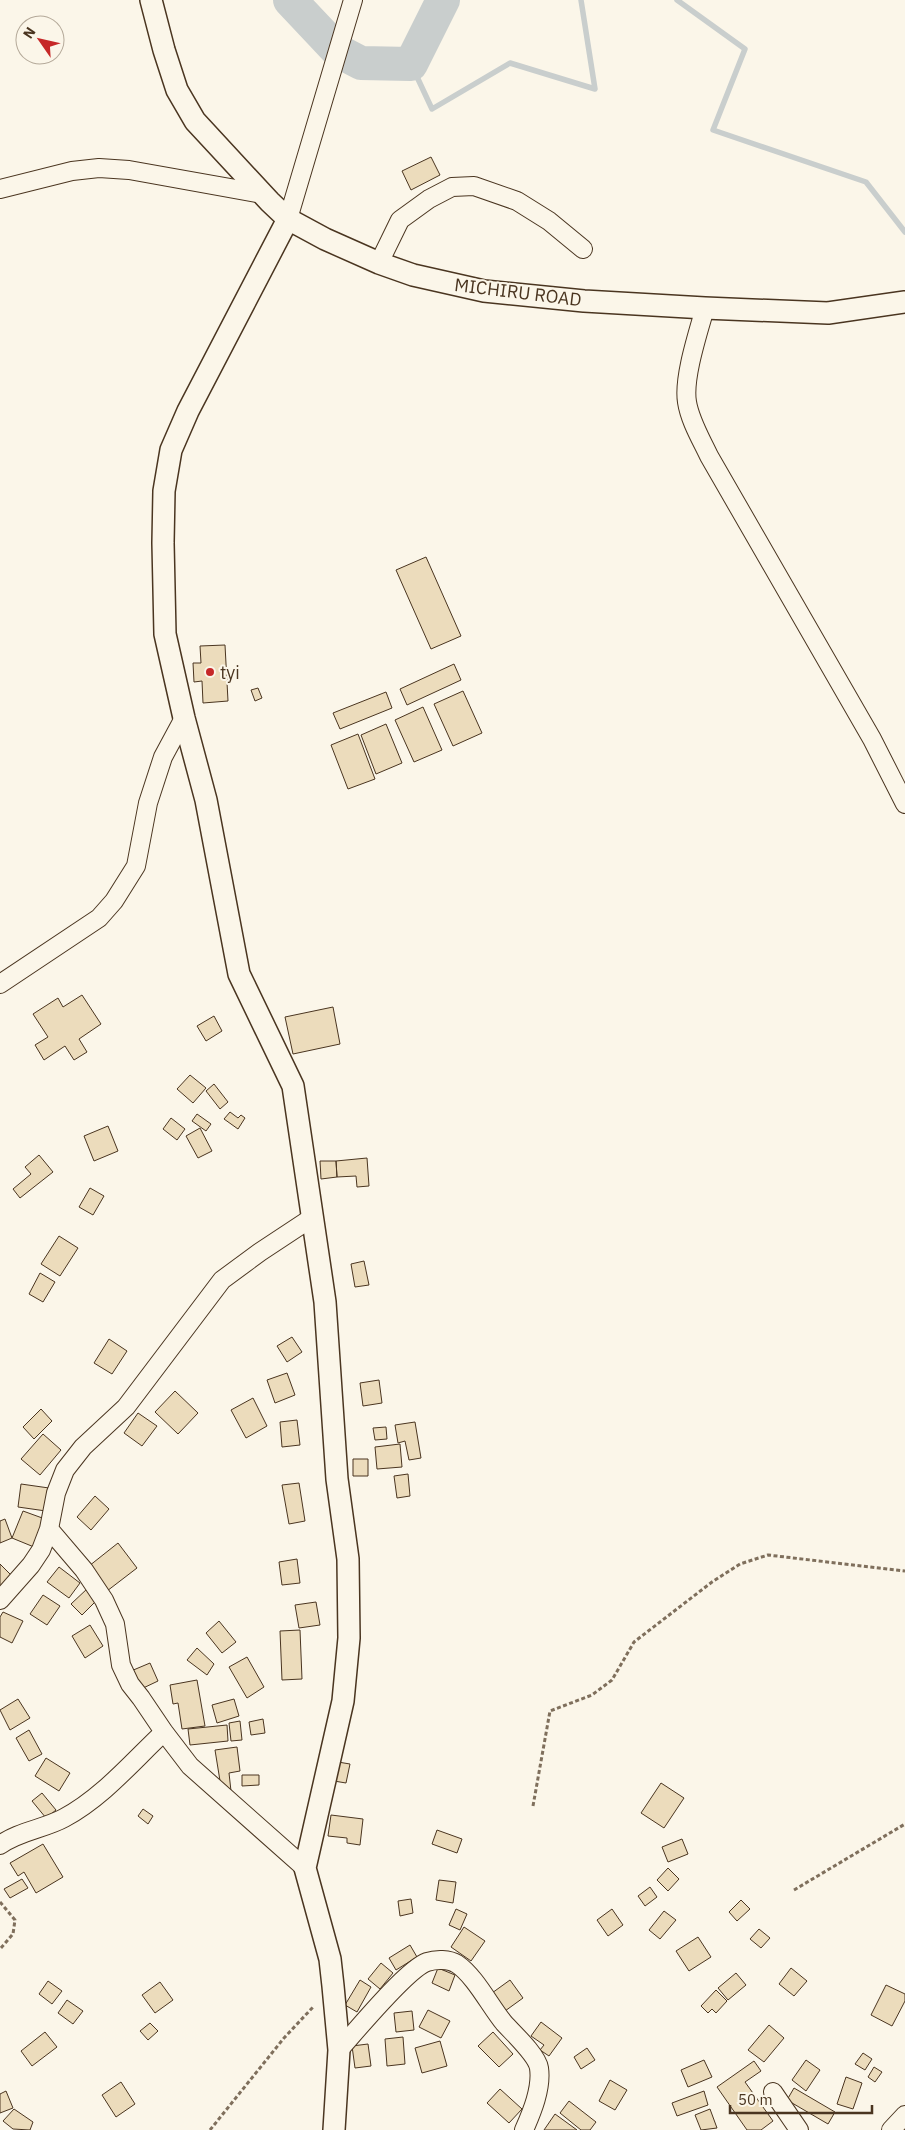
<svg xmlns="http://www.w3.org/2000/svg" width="905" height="2130" font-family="'IBM Plex Sans',sans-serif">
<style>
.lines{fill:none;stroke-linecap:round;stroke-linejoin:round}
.stream{stroke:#c9cecd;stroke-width:5.5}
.river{stroke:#c9cecd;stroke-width:34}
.building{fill:#ecdcbc;stroke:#4a3520}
.minor-casing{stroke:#4a3520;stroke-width:20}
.tertiary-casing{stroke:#4a3520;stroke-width:24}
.path{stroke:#7f6f5c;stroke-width:3;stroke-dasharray:4 2.5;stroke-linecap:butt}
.minor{stroke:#fbf6e9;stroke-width:18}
.tertiary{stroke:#fbf6e9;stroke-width:21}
.poi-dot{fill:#c62828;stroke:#fbf6e9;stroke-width:2}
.labels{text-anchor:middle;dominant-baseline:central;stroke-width:4;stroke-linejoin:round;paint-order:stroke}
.street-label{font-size:18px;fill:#4a3520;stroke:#fbf6e9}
.poi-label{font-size:18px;fill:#4a3520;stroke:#fbf6e9;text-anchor:start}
</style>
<rect width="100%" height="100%" fill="#fbf6e9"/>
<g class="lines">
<!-- stream -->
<path class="stream" d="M 677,0 L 745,49 L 713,130 L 866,182 L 905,232
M 411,64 L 432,109 L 510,63 L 595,89 L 581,0"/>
<!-- river -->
<path class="river" d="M 290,0 L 338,51 L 361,63 L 411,64 L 443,0"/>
</g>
<!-- building -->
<path class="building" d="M 431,157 L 440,175 L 411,190 L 402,171 Z
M 426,557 L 461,636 L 431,649 L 396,570 Z
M 225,645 L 228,701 L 203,703 L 202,681 L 194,682 L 193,663 L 201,663 L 200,646 Z
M 454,664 L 461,680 L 407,705 L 400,689 Z
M 258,688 L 262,698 L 255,701 L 251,690 Z
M 463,691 L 482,733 L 453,746 L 434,704 Z
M 386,692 L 392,708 L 340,729 L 333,713 Z
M 423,707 L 442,750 L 414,762 L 395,720 Z
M 386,724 L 402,763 L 376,774 L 361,735 Z
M 358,734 L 375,779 L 348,789 L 331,745 Z
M 82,995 L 101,1024 L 79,1039 L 87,1052 L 74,1060 L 65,1046 L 44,1060 L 35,1045 L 48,1037 L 33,1014 L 58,998 L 63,1007 Z
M 333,1007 L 340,1044 L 293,1054 L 285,1017 Z
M 214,1016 L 222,1031 L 206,1041 L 197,1026 Z
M 190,1075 L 206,1088 L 193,1103 L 177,1089 Z
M 214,1084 L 228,1102 L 220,1109 L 206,1091 Z
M 230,1112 L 238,1118 L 241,1115 L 245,1118 L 238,1129 L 224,1119 Z
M 197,1114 L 211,1124 L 206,1131 L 192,1121 Z
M 171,1118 L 185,1129 L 177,1140 L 163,1129 Z
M 108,1126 L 118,1151 L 94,1161 L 84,1136 Z
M 200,1128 L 212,1151 L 198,1158 L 186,1136 Z
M 39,1155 L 53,1172 L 20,1198 L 13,1189 L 31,1174 L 25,1167 Z
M 367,1158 L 369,1186 L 357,1187 L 356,1176 L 337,1177 L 336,1161 Z
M 320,1161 L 336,1161 L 337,1177 L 321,1179 Z
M 90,1188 L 104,1196 L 93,1215 L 79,1207 Z
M 59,1236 L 78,1248 L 60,1276 L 41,1264 Z
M 364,1261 L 369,1285 L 355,1287 L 351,1264 Z
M 40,1273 L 55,1282 L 43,1302 L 29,1294 Z
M 292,1337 L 302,1352 L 287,1362 L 277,1346 Z
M 109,1339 L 127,1351 L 112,1374 L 94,1363 Z
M 287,1373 L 295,1395 L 275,1403 L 267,1380 Z
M 379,1380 L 382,1403 L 363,1406 L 360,1383 Z
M 175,1391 L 198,1413 L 178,1434 L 155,1412 Z
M 253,1398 L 267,1426 L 246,1438 L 231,1410 Z
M 41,1409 L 52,1421 L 34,1439 L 23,1427 Z
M 138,1413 L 157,1426 L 142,1446 L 124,1433 Z
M 297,1420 L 300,1445 L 282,1447 L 280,1422 Z
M 415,1422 L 421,1458 L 409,1460 L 405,1441 L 398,1443 L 395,1425 Z
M 386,1427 L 387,1439 L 375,1440 L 373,1428 Z
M 43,1434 L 61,1450 L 40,1475 L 21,1459 Z
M 400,1444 L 402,1467 L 377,1469 L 375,1447 Z
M 353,1459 L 368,1459 L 368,1476 L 353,1476 Z
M 408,1474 L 410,1496 L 397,1498 L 394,1476 Z
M 299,1483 L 305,1521 L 289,1524 L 282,1485 Z
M 21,1484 L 49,1488 L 46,1511 L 18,1507 Z
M 95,1496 L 109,1509 L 91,1530 L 77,1517 Z
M 23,1511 L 45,1519 L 34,1547 L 12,1538 Z
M 5,1519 L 12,1538 L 0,1543 L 0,1521 Z
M 118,1543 L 137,1568 L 107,1591 L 89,1566 Z
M 297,1559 L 300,1583 L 282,1585 L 279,1562 Z
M 0,1564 L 12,1576 L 0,1588 Z
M 59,1567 L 80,1583 L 69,1598 L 47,1582 Z
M 88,1588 L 99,1598 L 82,1615 L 71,1604 Z
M 43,1595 L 60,1606 L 47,1625 L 30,1614 Z
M 316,1602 L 320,1625 L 299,1628 L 295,1605 Z
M 3,1612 L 23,1621 L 12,1643 L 0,1637 L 0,1617 Z
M 219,1621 L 236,1642 L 222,1653 L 206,1633 Z
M 90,1625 L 103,1646 L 85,1658 L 72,1636 Z
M 300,1630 L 302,1679 L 282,1680 L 280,1631 Z
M 197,1648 L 214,1664 L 207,1675 L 187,1660 Z
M 247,1657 L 264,1687 L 247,1698 L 229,1667 Z
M 150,1663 L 158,1681 L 139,1690 L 131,1671 Z
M 197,1680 L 205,1726 L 182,1729 L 178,1703 L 173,1704 L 170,1685 Z
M 18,1699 L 30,1718 L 10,1730 L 0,1710 Z
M 234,1699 L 239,1716 L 217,1723 L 212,1705 Z
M 263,1719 L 265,1733 L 251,1735 L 249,1722 Z
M 240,1721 L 242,1740 L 231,1741 L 229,1723 Z
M 227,1725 L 228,1741 L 190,1745 L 188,1729 Z
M 29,1730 L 42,1754 L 29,1761 L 16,1738 Z
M 237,1747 L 240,1771 L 229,1773 L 231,1791 L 222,1793 L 215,1750 Z
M 46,1758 L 70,1773 L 59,1791 L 35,1776 Z
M 338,1762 L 350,1764 L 346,1783 L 334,1781 Z
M 242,1775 L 259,1775 L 259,1785 L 242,1786 Z
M 661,1783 L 684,1798 L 664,1828 L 641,1813 Z
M 42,1793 L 56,1810 L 46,1818 L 32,1801 Z
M 143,1809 L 153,1816 L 148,1824 L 138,1816 Z
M 331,1815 L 363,1819 L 360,1845 L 347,1843 L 347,1838 L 328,1836 Z
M 437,1830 L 462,1839 L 457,1853 L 432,1844 Z
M 682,1839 L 688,1854 L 668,1862 L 662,1847 Z
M 43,1844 L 63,1877 L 36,1893 L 24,1872 L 18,1876 L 10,1863 Z
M 668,1868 L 679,1879 L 668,1891 L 657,1880 Z
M 22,1879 L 28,1888 L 10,1898 L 4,1889 Z
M 439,1880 L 456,1882 L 453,1903 L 436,1900 Z
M 650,1887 L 657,1897 L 645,1906 L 638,1896 Z
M 411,1899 L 413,1913 L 400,1916 L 398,1901 Z
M 741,1900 L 750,1909 L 737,1921 L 729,1912 Z
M 456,1909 L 467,1914 L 460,1930 L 449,1925 Z
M 612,1909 L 623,1925 L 608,1936 L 597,1920 Z
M 664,1911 L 676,1920 L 660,1939 L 649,1930 Z
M 464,1927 L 485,1941 L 471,1961 L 451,1947 Z
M 759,1929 L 770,1938 L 761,1948 L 750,1939 Z
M 698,1937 L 711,1957 L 689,1971 L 676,1951 Z
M 410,1945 L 417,1957 L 396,1970 L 389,1958 Z
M 381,1963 L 393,1973 L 380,1989 L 368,1979 Z
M 438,1968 L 455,1975 L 449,1991 L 432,1983 Z
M 791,1968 L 807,1981 L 794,1996 L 779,1984 Z
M 736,1973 L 746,1985 L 728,2000 L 718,1988 Z
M 360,1980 L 371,1987 L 357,2012 L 345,2005 Z
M 510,1980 L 523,1998 L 505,2011 L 492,1993 Z
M 48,1981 L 62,1991 L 52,2004 L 39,1994 Z
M 160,1982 L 173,2000 L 155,2013 L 142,1995 Z
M 886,1985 L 905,1994 L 905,2001 L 892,2026 L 871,2015 Z
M 716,1990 L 727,2001 L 716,2013 L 712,2009 L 708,2013 L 701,2006 Z
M 67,2000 L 83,2011 L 73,2024 L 58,2013 Z
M 428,2010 L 450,2021 L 441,2038 L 419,2027 Z
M 412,2011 L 414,2030 L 396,2032 L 394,2013 Z
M 541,2022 L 562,2038 L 549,2056 L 540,2050 L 544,2045 L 531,2036 Z
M 150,2023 L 158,2031 L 148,2040 L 140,2031 Z
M 769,2025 L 784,2038 L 764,2062 L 748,2050 Z
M 45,2032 L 57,2047 L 32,2066 L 21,2051 Z
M 493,2032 L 513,2054 L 499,2067 L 478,2046 Z
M 403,2037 L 405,2064 L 387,2066 L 385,2039 Z
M 440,2041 L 447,2066 L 422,2073 L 415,2048 Z
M 368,2044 L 371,2066 L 355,2068 L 352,2046 Z
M 587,2048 L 595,2060 L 581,2069 L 574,2057 Z
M 863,2053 L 872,2059 L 865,2070 L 855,2064 Z
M 704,2060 L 712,2077 L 688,2087 L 681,2070 Z
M 806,2060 L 820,2070 L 806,2091 L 792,2080 Z
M 754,2061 L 761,2071 L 745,2082 L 773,2121 L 761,2130 L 747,2130 L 717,2087 Z
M 874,2067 L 882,2072 L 875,2082 L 868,2077 Z
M 846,2077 L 862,2083 L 853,2109 L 837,2104 Z
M 610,2080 L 627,2090 L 615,2110 L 599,2101 Z
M 121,2082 L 135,2104 L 116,2117 L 102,2095 Z
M 794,2088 L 835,2112 L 828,2124 L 787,2100 Z
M 500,2089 L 522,2109 L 509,2123 L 487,2103 Z
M 6,2091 L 13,2108 L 0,2113 L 0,2094 Z
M 704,2091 L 708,2105 L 677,2116 L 672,2103 Z
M 569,2101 L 596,2122 L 590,2130 L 581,2130 L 560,2113 Z
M 14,2109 L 33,2122 L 30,2130 L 13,2129 L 3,2121 Z
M 710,2109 L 717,2128 L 701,2130 L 695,2115 Z
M 555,2114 L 577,2130 L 544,2130 Z"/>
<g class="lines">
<defs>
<path id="minor" d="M 0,189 L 72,171 L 99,168 L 129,170 L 263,194
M 288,219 L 353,0
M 379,263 L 400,220 L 429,199 L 452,187 L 474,186 L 517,201 L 549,221 L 583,249
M 705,308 C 698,333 683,378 687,402 C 690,421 701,439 709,456 L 872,739 L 905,804
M 0,984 L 99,918 L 114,901 L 136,866 L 148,803 L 163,757 L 184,718
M 49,1529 L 84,1570 L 104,1600 L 115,1624 L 121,1665 L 130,1684 L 141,1698 L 164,1732 L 190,1766 L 305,1868
M 0,1600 L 31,1565 L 41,1550 L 49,1529 L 56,1493 L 65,1470 L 83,1447 L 126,1407 L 222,1280 L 260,1252 L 313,1217
M 0,1845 C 19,1831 44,1829 64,1818 C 102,1798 133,1761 164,1732
M 339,2050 C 356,2031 407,1969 427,1962 C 436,1959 449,1959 457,1964 C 475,1976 490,2006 504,2023 C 513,2033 537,2055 539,2068 C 542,2088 532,2112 524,2130
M 773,2092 L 799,2130
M 891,2130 L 905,2115"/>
<path id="tertiary" d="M 151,0 L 164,50 L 177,90 L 195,121 L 270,202 L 288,219 L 325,239 L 379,263 L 413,275 L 484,291 L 584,301 L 705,308 L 828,313 L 905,302
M 288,219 L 188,411 L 171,450 L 164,491 L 163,543 L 165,634 L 184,718 L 206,800 L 239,974 L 293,1086 L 325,1302 L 337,1479 L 348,1559 L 349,1638 L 343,1701 L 305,1868 L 330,1959 L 333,1986 L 339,2050 L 334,2130"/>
</defs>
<!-- minor casing -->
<use href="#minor" class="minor-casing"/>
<!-- tertiary casing -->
<use href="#tertiary" class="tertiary-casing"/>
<!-- path -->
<path class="path" d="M 533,1806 L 550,1711 L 592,1695 L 612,1680 L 634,1642 L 712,1582 L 740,1564 L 768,1555 L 905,1571
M 794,1890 L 905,1824
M 0,1902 L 15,1920 L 13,1934 L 0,1949
M 210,2130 L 284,2038 L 314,2006"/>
<!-- minor -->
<use href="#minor" class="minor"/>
<!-- tertiary -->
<use href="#tertiary" class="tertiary"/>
</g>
<!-- markers -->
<circle class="poi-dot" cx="210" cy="672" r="5"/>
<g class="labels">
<!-- street labels -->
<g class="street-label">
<text transform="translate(518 292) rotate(7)">MICHIRU ROAD</text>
</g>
<!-- poi labels -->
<g class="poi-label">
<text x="220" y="672">tyi</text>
</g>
</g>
<!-- north arrow -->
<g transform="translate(40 40) rotate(304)"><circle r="24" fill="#fbf6e9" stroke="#b4a999"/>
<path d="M0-4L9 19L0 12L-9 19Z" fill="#c62828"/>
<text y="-8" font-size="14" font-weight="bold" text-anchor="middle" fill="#4a3520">N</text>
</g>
<!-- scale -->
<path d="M730 2105v8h142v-8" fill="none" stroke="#4a3520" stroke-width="2.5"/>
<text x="738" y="2105" font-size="15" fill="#4a3520" stroke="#fbf6e9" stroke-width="4" paint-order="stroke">50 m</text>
</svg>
